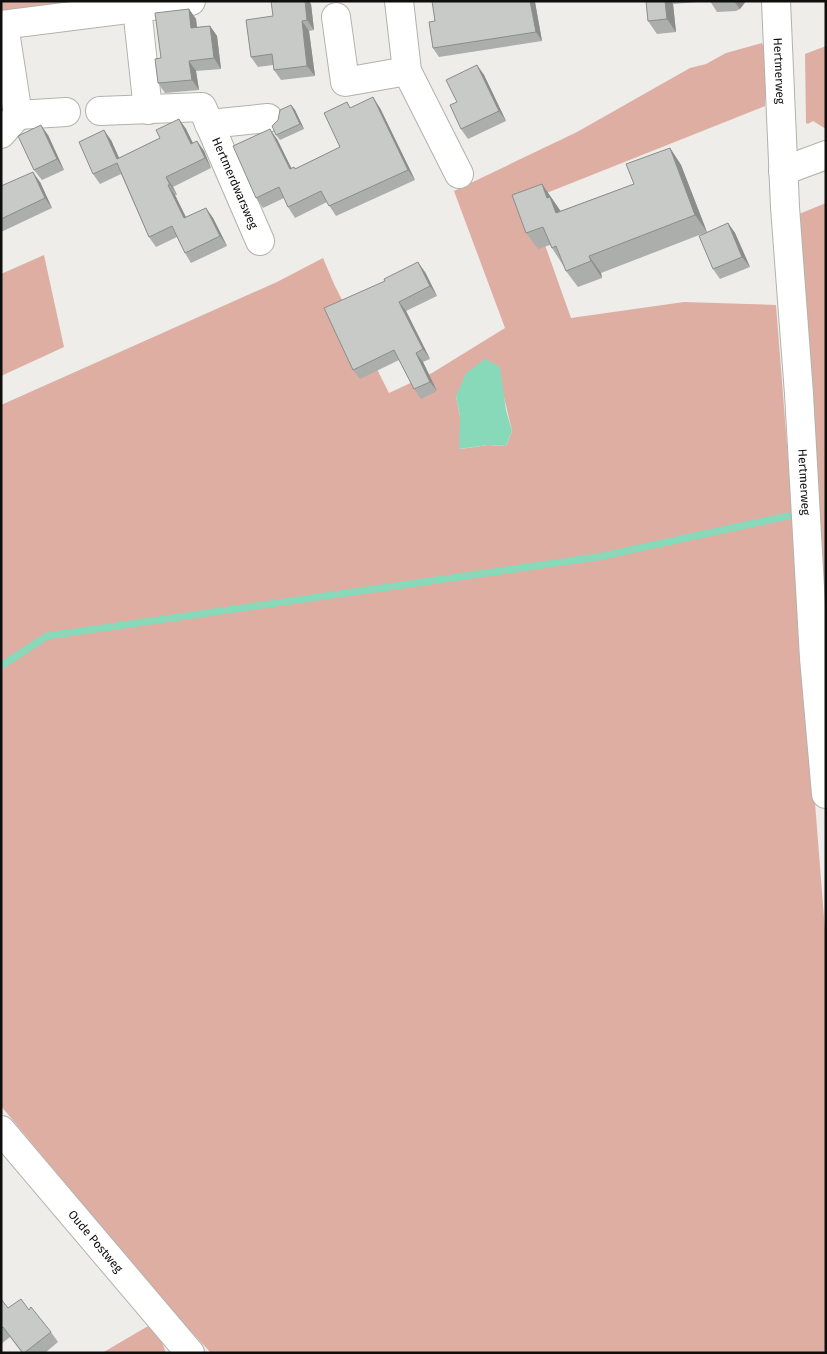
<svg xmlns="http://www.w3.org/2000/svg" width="827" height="1354" font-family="'Fira Sans',sans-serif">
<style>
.green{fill:#dfaea3;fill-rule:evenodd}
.water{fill:#87d9ba}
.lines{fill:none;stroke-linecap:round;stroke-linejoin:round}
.stream{stroke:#87d9ba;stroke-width:7}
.minor-casing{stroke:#b2b2ad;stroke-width:30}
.minor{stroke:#fff;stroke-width:28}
.wall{fill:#abaeaa}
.shaded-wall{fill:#8b8d8b}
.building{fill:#c7cac6;stroke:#8b8d8b}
.labels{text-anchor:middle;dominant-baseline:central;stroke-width:4;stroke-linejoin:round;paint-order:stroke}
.street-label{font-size:12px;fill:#0e0e0c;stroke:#fff}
</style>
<rect width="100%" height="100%" fill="#eeede9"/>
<!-- green -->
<path class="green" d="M 1,1 L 81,1 L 1,11 Z
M 762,43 L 767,58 L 765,106 L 529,200 L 571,318 L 684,302 L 776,305 L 826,943 L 826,1353 L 211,1353 L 163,1301 L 1,1106 L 1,405 L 277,282 L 323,258 L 334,284 L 389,393 L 432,373 L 505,328 L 454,191 L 577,132 L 690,68 L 706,64 L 726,53 ZM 503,393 L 512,431 L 506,446 L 488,445 L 460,449 L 460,416 L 456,396 Z
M 826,46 L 826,129 L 813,121 L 808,124 L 806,123 L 805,54 Z
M 826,203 L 826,626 L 799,214 Z
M 44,255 L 64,347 L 1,376 L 1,274 Z
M 155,1322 L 166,1353 L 102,1353 Z"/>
<!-- water -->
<path class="water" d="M 485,359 L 500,367 L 506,410 L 512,431 L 506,446 L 488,445 L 459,449 L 460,416 L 456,396 L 466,373 Z"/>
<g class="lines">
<!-- stream -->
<path class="stream" d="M 1,666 L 47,636 L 598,557 L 788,516"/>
<defs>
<g id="minor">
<path d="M 399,1 L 407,71 L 459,174"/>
<path id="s1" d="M 776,1 L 785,207 L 799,394 L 814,658 L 826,794"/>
<path d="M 137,8 L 148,110"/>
<path d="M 336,17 L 345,82 L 407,71"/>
<path d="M 1,25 L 191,1"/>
<path id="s2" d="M 100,111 L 202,107 L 260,241"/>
<path d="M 18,115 L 66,112"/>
<path d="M 209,124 L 268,118"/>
<path d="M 1,134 L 18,115 L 4,25"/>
<path d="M 783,171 L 826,155"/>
<path id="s3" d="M 1,1130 L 190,1353"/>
</g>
</defs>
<!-- minor casing -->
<use href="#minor" class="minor-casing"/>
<!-- minor -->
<use href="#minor" class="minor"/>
</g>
<!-- wall -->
<path class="wall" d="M 646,1 L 746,1 L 740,9 L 736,11 L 717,12 L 710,1 L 673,4 L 676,32 L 657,34 L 648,21 Z
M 535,2 L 542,41 L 439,57 L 433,48 Z
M 311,4 L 314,30 L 309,31 L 315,76 L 281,80 L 274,70 L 273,65 L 258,67 L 251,57 L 273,16 Z
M 189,9 L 196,19 L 197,27 L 210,26 L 217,36 L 221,69 L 196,71 L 199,90 L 165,93 L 158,83 L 161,58 Z
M 477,65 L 484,75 L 506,121 L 468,139 L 461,129 L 457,102 Z
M 291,105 L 295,110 L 304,129 L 280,140 L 276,135 Z
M 351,108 L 380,108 L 415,180 L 336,216 L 327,202 L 295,218 L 288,207 L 284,198 L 263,208 L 256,198 L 277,139 L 292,169 L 295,169 L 340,147 Z
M 179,119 L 186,129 L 193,143 L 197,141 L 204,151 L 211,168 L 173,187 L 177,195 L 175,195 L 186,217 L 206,208 L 213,218 L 227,246 L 191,263 L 185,253 L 177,237 L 156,247 L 149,237 L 121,174 L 100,184 L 93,174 L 111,140 L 119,158 L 160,138 Z
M 48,135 L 64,170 L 42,180 L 34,170 Z
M 670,148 L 681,165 L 707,232 L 601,273 L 602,278 L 578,287 L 566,271 L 563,265 L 552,248 L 550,245 L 538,249 L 526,233 L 542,184 L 560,211 L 634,184 Z
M 40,182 L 52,208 L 1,232 L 1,186 Z
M 728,223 L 735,233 L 750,267 L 720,279 L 713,269 Z
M 425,272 L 437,296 L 406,311 L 430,359 L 423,362 L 437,391 L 421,399 L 414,389 L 399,360 L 360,379 L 353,370 L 324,308 Z
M 1,1299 L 8,1308 L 29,1310 L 51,1332 L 58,1342 L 45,1353 L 22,1353 L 10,1337 L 1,1344 Z"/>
<!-- shaded-wall -->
<path class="shaded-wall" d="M 305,1 L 309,1 L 311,4 L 314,30 L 307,20 Z
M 530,1 L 535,1 L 535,2 L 542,41 L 536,32 Z
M 665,1 L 671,1 L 673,4 L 676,32 L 667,19 Z
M 734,1 L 746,1 L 740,9 Z
M 189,9 L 196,19 L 198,38 L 191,28 Z
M 302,21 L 309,31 L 315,76 L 307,66 Z
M 210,26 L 217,36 L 221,69 L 214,58 Z
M 189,61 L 196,71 L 199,90 L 192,80 Z
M 477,65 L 484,75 L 506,121 L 499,111 Z
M 373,97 L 380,108 L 415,180 L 408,170 Z
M 291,105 L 295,110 L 304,129 L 300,124 Z
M 179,119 L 186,129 L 198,154 L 191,144 Z
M 41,125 L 48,135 L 64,170 L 57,159 Z
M 270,129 L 277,139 L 297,180 L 290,169 Z
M 104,130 L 111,140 L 124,169 L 117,159 Z
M 197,141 L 204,151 L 211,168 L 205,158 Z
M 670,148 L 681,165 L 707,232 L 695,215 Z
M 33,172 L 40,182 L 52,208 L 45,198 Z
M 166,177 L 173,187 L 177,195 L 170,185 Z
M 542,184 L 562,213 L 568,230 L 547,198 Z
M 168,185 L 175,195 L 191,228 L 184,218 Z
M 206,208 L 213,218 L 227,246 L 220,236 Z
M 728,223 L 735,233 L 750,267 L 742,257 Z
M 589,256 L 601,273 L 602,278 L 591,261 Z
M 418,262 L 425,272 L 437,296 L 430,286 Z
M 399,302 L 406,311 L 430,359 L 423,349 Z
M 416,353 L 423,362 L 437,391 L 430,382 Z"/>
<!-- building -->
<path class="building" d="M 271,1 L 305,1 L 307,20 L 302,21 L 307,66 L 274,70 L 272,54 L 251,57 L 246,20 L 273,16 Z
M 432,1 L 530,1 L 536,32 L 433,48 L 429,22 L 435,21 Z
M 646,1 L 665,1 L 667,19 L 648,21 Z
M 189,9 L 191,28 L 210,26 L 214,58 L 189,61 L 192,80 L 158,83 L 155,59 L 161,58 L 155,13 Z
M 477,65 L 499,111 L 461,129 L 450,105 L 457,102 L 446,80 Z
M 373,97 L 408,170 L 329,206 L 321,191 L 288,207 L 279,187 L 256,198 L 233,146 L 270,129 L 290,169 L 294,167 L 295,169 L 340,147 L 324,113 L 347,102 L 350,108 Z
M 291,105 L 300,124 L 276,135 L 272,126 L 278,120 L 280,110 Z
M 179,119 L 191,144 L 197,141 L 205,158 L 166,177 L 170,185 L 168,185 L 184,218 L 206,208 L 220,236 L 185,253 L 172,226 L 149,237 L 117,163 L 93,174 L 79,142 L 104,130 L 117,159 L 160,138 L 156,130 Z
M 41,125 L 57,159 L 34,170 L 18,136 Z
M 670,148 L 695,215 L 589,256 L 591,261 L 566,271 L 556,246 L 552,248 L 543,227 L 526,233 L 512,195 L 542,184 L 547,198 L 550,197 L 556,213 L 634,184 L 626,164 Z
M 33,172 L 45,198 L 1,219 L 1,186 Z
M 728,223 L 742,257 L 713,269 L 699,236 Z
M 418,262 L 430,286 L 399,302 L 423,349 L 416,353 L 430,382 L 414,389 L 394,350 L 353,370 L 324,308 L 385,281 L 384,279 Z
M 1,1299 L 8,1308 L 21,1299 L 29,1310 L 31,1307 L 51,1332 L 24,1353 L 23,1353 L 3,1327 L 1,1328 Z"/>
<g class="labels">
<!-- street labels -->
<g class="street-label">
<text stroke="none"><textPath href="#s1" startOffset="70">Hertmerweg</textPath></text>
<text stroke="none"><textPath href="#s2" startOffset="185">Hertmerdwarsweg</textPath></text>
<text stroke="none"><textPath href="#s1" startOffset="482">Hertmerweg</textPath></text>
<text stroke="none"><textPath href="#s3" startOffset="146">Oude Postweg</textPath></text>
</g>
</g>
<!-- border -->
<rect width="827" height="1354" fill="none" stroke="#0e0e0c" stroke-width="5"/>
</svg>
